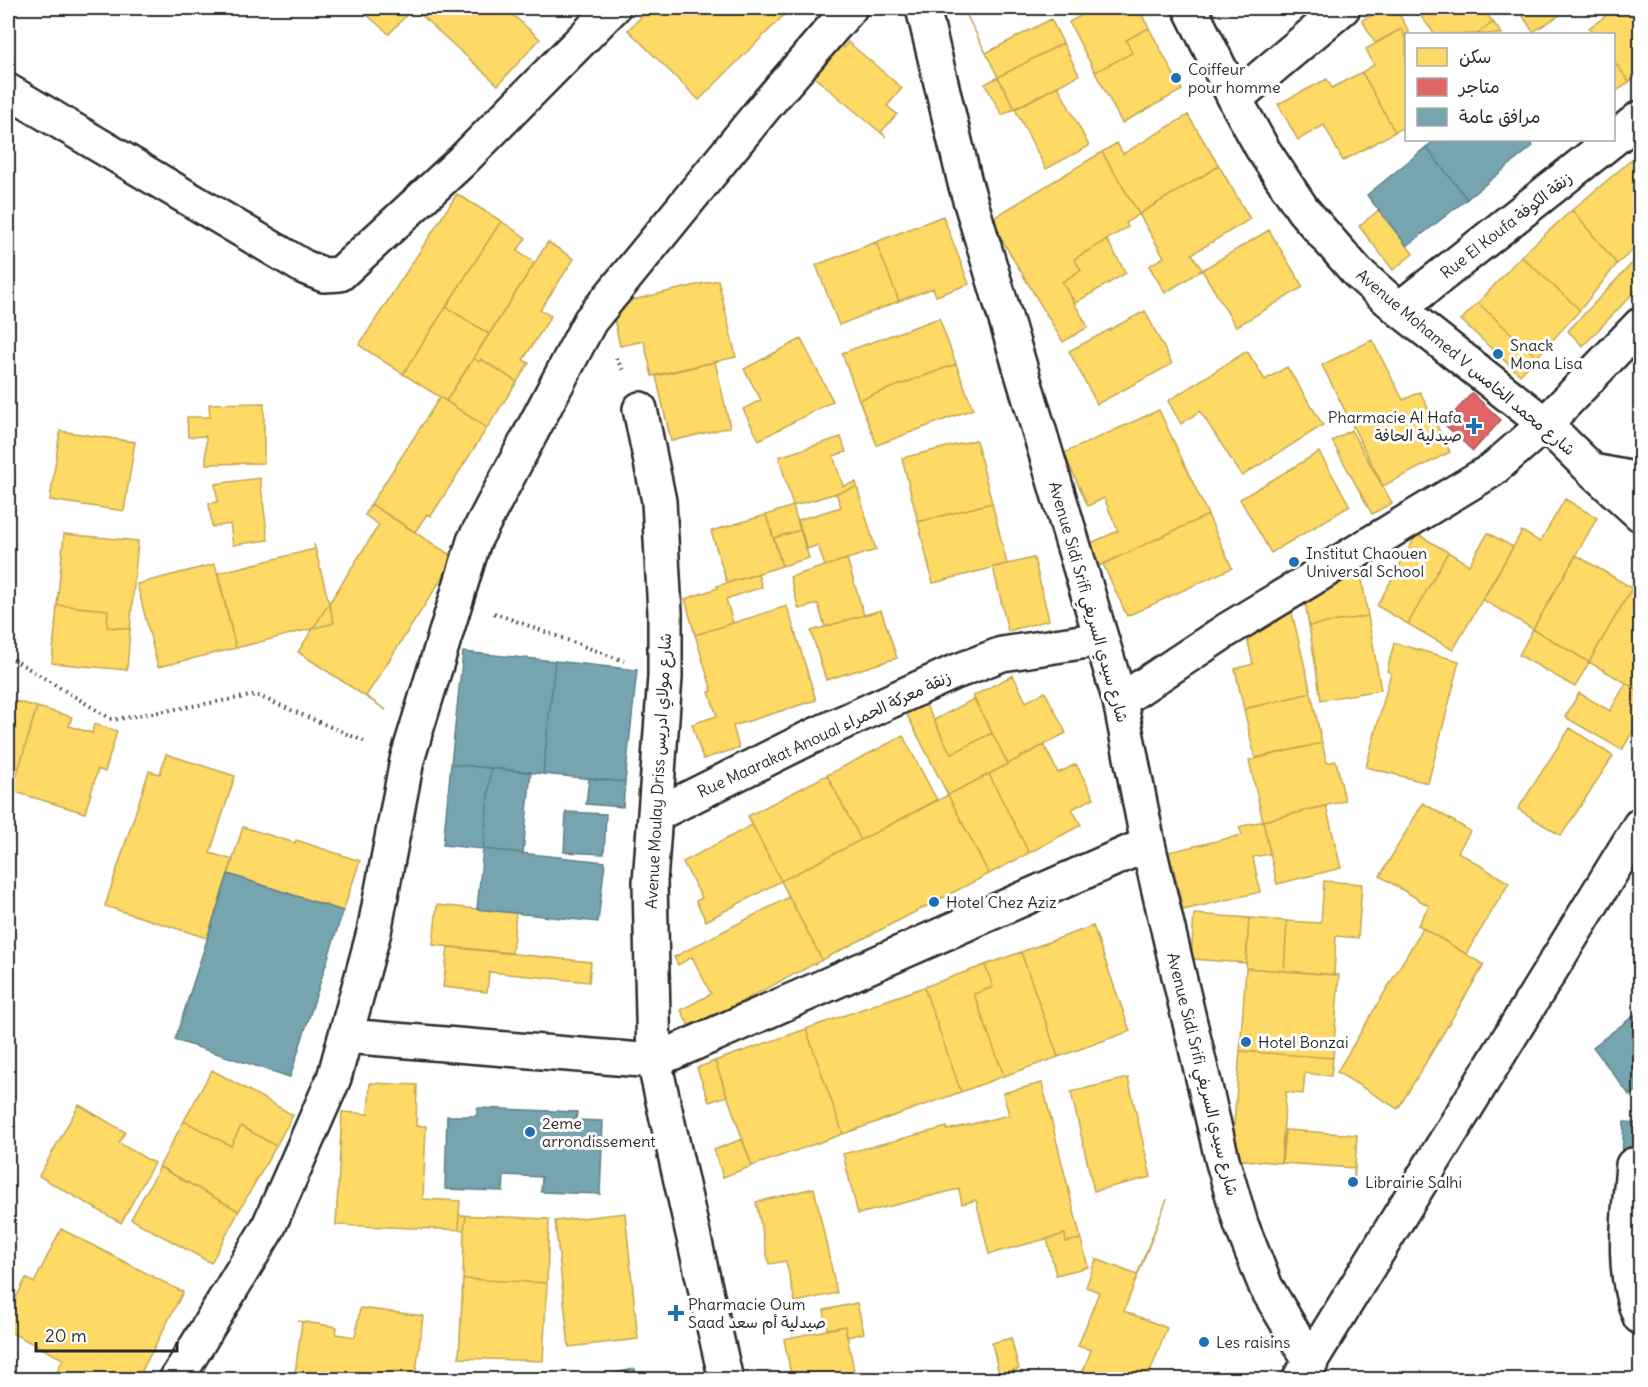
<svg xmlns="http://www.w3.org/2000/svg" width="1648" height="1387" font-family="Delius,'Playpen Sans Arabic',sans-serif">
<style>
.homes{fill:#ffd966;stroke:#bfa554;stroke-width:1.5}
.shops{fill:#e06666;stroke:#aa5454;stroke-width:1.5}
.public{fill:#76a5af;stroke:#608087;stroke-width:1.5}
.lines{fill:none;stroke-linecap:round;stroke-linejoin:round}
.minor-casing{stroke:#2b2b2b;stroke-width:38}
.path{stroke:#2b2b2b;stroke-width:4;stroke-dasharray:1.5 4.5;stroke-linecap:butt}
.minor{stroke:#fff;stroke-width:33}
.poi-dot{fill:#1f6fb2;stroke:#fff;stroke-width:2}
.labels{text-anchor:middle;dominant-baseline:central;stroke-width:6;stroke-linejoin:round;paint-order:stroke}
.poi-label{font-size:16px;fill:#2b2b2b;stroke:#fff;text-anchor:start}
.street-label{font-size:16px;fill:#2b2b2b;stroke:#fff}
</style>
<rect width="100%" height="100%" fill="#fff"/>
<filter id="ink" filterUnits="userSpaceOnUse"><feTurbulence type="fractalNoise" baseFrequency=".0167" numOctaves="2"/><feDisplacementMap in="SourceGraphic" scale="12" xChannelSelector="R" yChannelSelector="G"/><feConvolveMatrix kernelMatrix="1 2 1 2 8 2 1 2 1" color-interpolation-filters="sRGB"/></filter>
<g filter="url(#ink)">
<!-- homes -->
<path class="homes" d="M 359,8 L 413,8 L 389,34 Z
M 413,8 L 505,8 L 540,39 L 498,85 Z
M 650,8 L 791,8 L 699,100 L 628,30 Z
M 963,8 L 986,53 L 1051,19 L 1063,43 L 998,77 Z
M 1095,8 L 1138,8 L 1149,28 L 1126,40 L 1132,53 L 1095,72 L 1069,22 Z
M 1385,8 L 1396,8 L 1410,34 L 1406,34 L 1406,39 L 1401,29 L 1375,43 L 1362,20 Z
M 1417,8 L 1482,8 L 1493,22 L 1477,34 L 1435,34 L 1415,9 Z
M 1518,8 L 1571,8 L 1533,32 Z
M 1617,8 L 1640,8 L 1640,73 L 1629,82 L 1614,61 L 1614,34 L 1594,34 L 1589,28 Z
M 1493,22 L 1502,34 L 1477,34 Z
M 1149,28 L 1182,90 L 1122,123 L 1095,72 L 1132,53 L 1126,40 Z
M 1401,29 L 1406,39 L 1406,126 L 1395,132 L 1362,72 L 1374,65 L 1366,49 Z
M 848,42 L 902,88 L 887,106 L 897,114 L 881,132 L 886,137 L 814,77 L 840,46 L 844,48 Z
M 1063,43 L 1079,75 L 1002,115 L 985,84 Z
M 1614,61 L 1629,82 L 1614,93 Z
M 1362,72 L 1395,132 L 1343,161 L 1324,125 L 1298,140 L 1278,104 L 1327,79 L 1332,88 Z
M 998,77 L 1015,109 L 1002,115 L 985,84 Z
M 1058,86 L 1089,146 L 1046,169 L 1015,109 Z
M 1188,115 L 1219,166 L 1139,214 L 1102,152 L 1117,143 L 1123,154 Z
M 1102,152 L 1139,214 L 1126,223 L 1128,227 L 1074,259 L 1081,270 L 1062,282 L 1088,327 L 1063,342 L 990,220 Z
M 1635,157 L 1640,165 L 1640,244 L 1617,264 L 1572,210 Z
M 1219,166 L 1250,219 L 1192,254 L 1202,270 L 1165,293 L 1149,266 L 1164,257 L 1139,214 Z
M 457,194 L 501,221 L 403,374 L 359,345 Z
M 1379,210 L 1413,254 L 1393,270 L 1359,226 Z
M 1572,210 L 1617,264 L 1580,310 L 1521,256 Z
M 943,216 L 969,284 L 936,296 L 933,288 L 899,301 L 876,242 Z
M 501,221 L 526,238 L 517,251 L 535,263 L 489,334 L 446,307 Z
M 1269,230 L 1303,287 L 1236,327 L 1202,270 Z
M 1107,240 L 1126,273 L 1075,303 L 1062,282 L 1081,270 L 1074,259 Z
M 548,242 L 574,259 L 540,310 L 551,316 L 523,360 L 529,363 L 517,382 L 481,359 L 479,362 L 474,358 Z
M 876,242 L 899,301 L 839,325 L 816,265 Z
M 1640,255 L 1640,286 L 1583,346 L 1568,331 Z
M 1521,256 L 1580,310 L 1537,357 L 1478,303 Z
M 718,280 L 736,357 L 652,376 L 644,341 L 620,346 L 611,305 Z
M 1478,303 L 1537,357 L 1520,375 L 1461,320 Z
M 446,307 L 489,334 L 446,401 L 403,374 Z
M 1145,311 L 1172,364 L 1097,404 L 1069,351 Z
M 939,318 L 956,364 L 859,400 L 842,353 Z
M 801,339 L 833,401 L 759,440 L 743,409 L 761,400 L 744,369 Z
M 1372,340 L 1403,400 L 1420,392 L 1450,452 L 1383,486 L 1322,365 Z
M 1247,351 L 1265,380 L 1287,367 L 1323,425 L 1242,476 L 1200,411 L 1181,424 L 1168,401 Z
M 474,358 L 479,362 L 481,359 L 517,382 L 487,428 L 446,401 Z
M 715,362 L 730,427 L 671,441 L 656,376 Z
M 956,364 L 973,409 L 877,445 L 859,400 Z
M 440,397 L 487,428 L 431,516 L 427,514 L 415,532 L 371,504 Z
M 264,403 L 264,463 L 206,464 L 206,436 L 188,437 L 187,417 L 210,417 L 209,404 Z
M 1159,410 L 1208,515 L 1099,566 L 1089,544 L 1118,531 L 1104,498 L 1088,506 L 1064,453 Z
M 1351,430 L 1392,503 L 1372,514 L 1332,441 Z
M 60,431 L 135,442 L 124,511 L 50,500 Z
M 841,437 L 846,452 L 833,456 L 843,486 L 856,482 L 857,487 L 793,506 L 779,457 Z
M 976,440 L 992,503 L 918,522 L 902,458 Z
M 1319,452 L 1350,506 L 1271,553 L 1240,499 Z
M 260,478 L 268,540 L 233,545 L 230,524 L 212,527 L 209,503 L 218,502 L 215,484 Z
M 857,487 L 876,550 L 825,566 L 818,545 L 807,549 L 798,520 L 841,507 L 836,493 Z
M 1565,499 L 1597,518 L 1533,629 L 1483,600 L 1522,531 L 1540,542 Z
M 992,503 L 1007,564 L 933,583 L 918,522 Z
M 371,504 L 455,558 L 366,696 L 386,710 L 298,652 L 379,525 L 365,515 Z
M 793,506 L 800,530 L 774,538 L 766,515 Z
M 766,515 L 782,566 L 727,583 L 711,531 Z
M 1208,515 L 1232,568 L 1127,616 L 1103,564 Z
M 800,530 L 809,558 L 782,566 L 774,538 Z
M 1488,533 L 1513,547 L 1453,650 L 1408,624 L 1448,552 L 1469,565 Z
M 64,534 L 138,541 L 130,629 L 107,627 L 108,610 L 57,605 Z
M 1417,534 L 1448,552 L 1408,624 L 1377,606 Z
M 314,544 L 334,623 L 236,648 L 218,573 L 315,549 Z
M 1576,555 L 1632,588 L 1589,662 L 1533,629 Z
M 1034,558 L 1049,620 L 1008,631 L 993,567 Z
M 847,559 L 864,615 L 825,627 L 818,604 L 799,609 L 790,577 Z
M 215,564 L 236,648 L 158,667 L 137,584 Z
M 758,574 L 762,587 L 726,599 L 733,623 L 695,635 L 685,599 L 718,588 L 717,586 Z
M 1361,574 L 1368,616 L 1309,626 L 1302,585 Z
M 1632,588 L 1640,593 L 1640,691 L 1589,662 Z
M 57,605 L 108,610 L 107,627 L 130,629 L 127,670 L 52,663 Z
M 787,606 L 816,700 L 733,726 L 739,748 L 703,759 L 692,724 L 717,716 L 709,692 L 712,691 L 695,635 Z
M 881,610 L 897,658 L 826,680 L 811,631 Z
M 1292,613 L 1311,693 L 1244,709 L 1235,669 L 1253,664 L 1244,624 Z
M 1368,616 L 1381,690 L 1321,700 L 1309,626 Z
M 1533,629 L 1589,662 L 1575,687 L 1519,655 Z
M 1394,643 L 1459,661 L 1453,684 L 1454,684 L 1428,783 L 1366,767 L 1391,673 L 1387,671 Z
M 1013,675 L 1026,702 L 1045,692 L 1066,733 L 1008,764 L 973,696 Z
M 1626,683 L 1640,691 L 1640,719 L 1622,750 L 1565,717 L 1579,693 L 1610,711 Z
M 1311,693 L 1322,743 L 1255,758 L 1244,709 Z
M 922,697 L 951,754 L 992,733 L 1008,764 L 948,795 L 903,707 Z
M 8,699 L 37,707 L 12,791 L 8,790 Z
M 974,699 L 992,733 L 951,754 L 934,720 Z
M 37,707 L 72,717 L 69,726 L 92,733 L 94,724 L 117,731 L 105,772 L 98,769 L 85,813 L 12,791 Z
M 1570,728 L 1613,756 L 1561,836 L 1518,809 Z
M 903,736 L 937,800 L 861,840 L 827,775 Z
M 1322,743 L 1327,763 L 1336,761 L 1345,801 L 1263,821 L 1249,760 Z
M 1044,745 L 1058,773 L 1076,764 L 1094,798 L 1072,809 L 1081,825 L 1029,853 L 989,774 Z
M 166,754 L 235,776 L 210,853 L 233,860 L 207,938 L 105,906 L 149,771 L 160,774 Z
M 989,774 L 1029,853 L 989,874 L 948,795 Z
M 827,775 L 861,840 L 781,881 L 748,816 Z
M 948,795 L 989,874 L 822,960 L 781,881 Z
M 1423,803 L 1470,831 L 1458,852 L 1509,883 L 1466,954 L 1418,925 L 1429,906 L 1380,876 Z
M 1326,806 L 1341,868 L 1277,884 L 1263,821 Z
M 748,816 L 781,881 L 706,921 L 696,901 L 702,898 L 683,862 L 752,825 Z
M 1263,821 L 1270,854 L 1253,857 L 1260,892 L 1183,910 L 1173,865 L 1168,866 L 1165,853 L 1242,835 L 1239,827 Z
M 243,827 L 295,843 L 296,840 L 360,861 L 343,911 L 228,874 Z
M 1324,881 L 1362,884 L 1358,938 L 1336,936 L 1334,975 L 1284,971 L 1287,921 L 1321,923 Z
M 789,897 L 822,960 L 690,1028 L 681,1010 L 711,994 L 692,957 L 678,965 L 674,957 Z
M 437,905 L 516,913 L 512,953 L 433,945 Z
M 1194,914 L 1249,918 L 1246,963 L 1191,959 Z
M 1249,918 L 1287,921 L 1284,971 L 1246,968 Z
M 1093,926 L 1130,1031 L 1058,1057 L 1021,952 Z
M 1423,928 L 1484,965 L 1398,1109 L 1337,1072 Z
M 448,947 L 591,962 L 589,982 L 489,972 L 487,992 L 443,987 Z
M 1021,952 L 1058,1057 L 1004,1076 L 974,994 L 993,987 L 985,965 Z
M 985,965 L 993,987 L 974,994 L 1004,1076 L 961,1092 L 924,987 Z
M 1246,968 L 1339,975 L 1333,1058 L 1240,1051 Z
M 924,987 L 961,1092 L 843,1134 L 806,1029 Z
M 806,1029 L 843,1134 L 752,1166 L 715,1061 Z
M 1240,1051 L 1333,1058 L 1331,1076 L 1305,1073 L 1303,1094 L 1286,1092 L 1281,1163 L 1231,1159 Z
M 715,1061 L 727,1096 L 709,1102 L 697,1068 Z
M 212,1070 L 293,1115 L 276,1146 L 241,1126 L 231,1146 L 184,1121 Z
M 1128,1078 L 1151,1177 L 1094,1191 L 1071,1092 Z
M 370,1083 L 417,1085 L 416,1126 L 426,1126 L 423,1199 L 460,1201 L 459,1215 L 466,1216 L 464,1230 L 336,1225 L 342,1112 L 368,1114 Z
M 1042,1083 L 1081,1239 L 1066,1242 L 1065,1234 L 989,1254 L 976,1200 L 962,1204 L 959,1189 L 858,1214 L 843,1154 L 947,1127 L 947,1130 L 1009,1115 L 1003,1093 Z
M 79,1105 L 125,1132 L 119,1143 L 154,1163 L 121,1223 L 39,1176 Z
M 184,1121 L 231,1146 L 241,1126 L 276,1146 L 239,1211 L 159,1167 Z
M 1285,1130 L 1357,1135 L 1354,1183 L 1354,1168 L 1282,1163 Z
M 742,1139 L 752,1166 L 723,1177 L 714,1150 Z
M 160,1167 L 239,1211 L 211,1263 L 131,1219 Z
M 814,1188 L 837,1293 L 795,1302 L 786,1261 L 769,1264 L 756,1202 Z
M 1167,1199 L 1124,1311 L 1167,1328 L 1147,1380 L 1080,1380 L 1091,1350 L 1078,1346 L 1099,1292 L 1086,1287 L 1096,1259 L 1137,1275 Z
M 625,1213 L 638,1339 L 569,1347 L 555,1221 Z
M 459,1215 L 466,1216 L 464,1230 L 459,1230 Z
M 459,1215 L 549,1219 L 547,1283 L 463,1279 L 464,1230 L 459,1230 Z
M 61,1229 L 183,1292 L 137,1380 L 68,1380 L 56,1373 L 63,1359 L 8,1331 L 8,1314 L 26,1278 L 34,1283 Z
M 1065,1234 L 1066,1242 L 1081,1239 L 1088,1267 L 1056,1275 L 1047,1239 Z
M 463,1279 L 547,1283 L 543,1361 L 459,1358 Z
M 857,1303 L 864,1333 L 847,1337 L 845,1326 L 827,1329 L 824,1310 Z
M 360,1308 L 423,1316 L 415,1380 L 294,1380 L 302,1322 L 298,1321 L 337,1327 L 336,1334 L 355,1337 Z
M 845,1326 L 856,1380 L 792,1380 L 784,1339 Z
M 1011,1338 L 1019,1369 L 999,1374 L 992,1343 Z"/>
<!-- shops -->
<path class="shops" d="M 1472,393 L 1501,420 L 1473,451 L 1444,424 Z"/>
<!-- public -->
<path class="public" d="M 1436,140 L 1528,140 L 1533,146 L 1467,199 L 1426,147 Z
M 1426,147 L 1467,199 L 1407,246 L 1367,195 Z
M 463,652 L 555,661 L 543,774 L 451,764 Z
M 555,661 L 637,670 L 625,782 L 543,774 Z
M 451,764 L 491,768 L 483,849 L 443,845 Z
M 491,768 L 531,772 L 523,853 L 483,849 Z
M 589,778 L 625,782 L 623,807 L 586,804 Z
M 566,812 L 606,814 L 604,854 L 564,852 Z
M 483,849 L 605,862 L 598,922 L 477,909 Z
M 228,874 L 343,911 L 290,1077 L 175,1040 Z
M 1640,1011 L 1640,1063 L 1634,1068 L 1640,1077 L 1640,1088 L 1630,1096 L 1593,1047 Z
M 477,1108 L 577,1112 L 576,1120 L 603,1121 L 600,1194 L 541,1192 L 542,1177 L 504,1175 L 503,1191 L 445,1189 L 447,1116 L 477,1116 Z
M 1624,1122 L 1640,1123 L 1640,1157 L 1622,1156 Z
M 635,1369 L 637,1380 L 579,1380 Z"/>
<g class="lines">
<defs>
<path id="minor" d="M 923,8 L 965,183 L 1120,701 L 1148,844 L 1222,1159 L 1241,1224 L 1266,1287 L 1311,1363
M 1190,8 L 1235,99 L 1262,148 L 1303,210 L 1357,272 L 1399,309 L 1545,424 L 1593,471 L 1640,480
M 8,91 L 304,267 L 324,275 L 340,274 L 461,162 L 613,8
M 1235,99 L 1343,8
M 1399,309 L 1640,118
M 640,409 L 659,501 L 665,613 L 665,677 L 650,882 L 654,1061 L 726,1380
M 1593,471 L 1640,514
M 1120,701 L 1227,630 L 1492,470 L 1545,424 L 1640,325
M 655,815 L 809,738 L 950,674 L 1002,654 L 1101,639
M 346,1036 L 654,1061 L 1148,844
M 1633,1165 C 1629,1213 1620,1272 1640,1317
M 1300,1378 L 1640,825
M 176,1380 L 268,1228 L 334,1078 L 374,932 L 407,760 L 474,541 L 590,321 L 767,104 L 850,8"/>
</defs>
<!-- minor casing -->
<use href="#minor" class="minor-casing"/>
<!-- path -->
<path class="path" d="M 616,358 L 624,372
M 494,613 L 624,661
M 8,656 L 113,720 L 256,695 L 368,743"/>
<!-- minor -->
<use href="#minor" class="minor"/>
</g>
</g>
<!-- markers -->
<g class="poi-dot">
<circle cx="1176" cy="78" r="6"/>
<circle cx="1498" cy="354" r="6"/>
<path d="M1471 417h6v6h6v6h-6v6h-6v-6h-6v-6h6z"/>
<circle cx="1294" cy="562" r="6"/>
<circle cx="934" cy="902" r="6"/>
<circle cx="1246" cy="1042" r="6"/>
<circle cx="530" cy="1132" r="6"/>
<circle cx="1353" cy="1182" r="6"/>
<path d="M673 1304h6v6h6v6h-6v6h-6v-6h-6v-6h6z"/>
<circle cx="1204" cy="1342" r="6"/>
</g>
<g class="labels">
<!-- poi labels -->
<g class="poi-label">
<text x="1188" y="69">Coiffeur<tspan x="1188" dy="18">pour homme</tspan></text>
<text x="1510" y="345">Snack<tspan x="1510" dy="18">Mona Lisa</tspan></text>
<text x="1462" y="417" text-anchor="end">Pharmacie Al Hafa<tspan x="1462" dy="18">صيدلية الحافة</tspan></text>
<text x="1306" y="553">Institut Chaouen<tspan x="1306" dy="18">Universal School</tspan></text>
<text x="946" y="902">Hotel Chez Aziz</text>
<text x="1258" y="1042">Hotel Bonzai</text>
<text x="542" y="1123">2eme<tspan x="542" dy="18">arrondissement</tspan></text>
<text x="1365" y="1182">Librairie Salhi</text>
<text x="688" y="1304">Pharmacie Oum<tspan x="688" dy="18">Saad صيدلية أم سعد</tspan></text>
<text x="1216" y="1342">Les raisins</text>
</g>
<!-- street labels -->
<g class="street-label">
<text transform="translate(1506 225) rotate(-38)">Rue El Koufa زنقة الكوفة</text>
<text transform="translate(1466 362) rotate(40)">Avenue Mohamed V شارع محمد الخامس</text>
<text transform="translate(1089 602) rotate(74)">Avenue Sidi Srifi شارع سيدي السريفي</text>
<text transform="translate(824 734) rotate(-25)">Rue Maarakat Anoual زنقة معركة الحمراء</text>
<text transform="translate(658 771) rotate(-87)">Avenue Moulay Driss شارع مولاي ادريس</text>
<text transform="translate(1203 1074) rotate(76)">Avenue Sidi Srifi شارع سيدي السريفي</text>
</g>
</g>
<!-- margin -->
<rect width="1648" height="1387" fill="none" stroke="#fff" stroke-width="30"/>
<rect x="15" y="15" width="1618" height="1357" fill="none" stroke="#2b2b2b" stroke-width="2" filter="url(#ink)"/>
<!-- legend -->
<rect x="1405" y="33" width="210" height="108" fill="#ffffff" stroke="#aaaaaa" stroke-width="1.5"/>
<rect x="1417" y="48" width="30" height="18" fill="#ffd966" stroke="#aaaaaa" stroke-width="1.5"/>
<text x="1459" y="63" font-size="18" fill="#2b2b2b">سكن</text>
<rect x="1417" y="78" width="30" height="18" fill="#e06666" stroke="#aaaaaa" stroke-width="1.5"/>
<text x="1459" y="93" font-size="18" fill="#2b2b2b">متاجر</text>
<rect x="1417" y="108" width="30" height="18" fill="#76a5af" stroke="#aaaaaa" stroke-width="1.5"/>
<text x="1459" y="123" font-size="18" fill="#2b2b2b">مرافق عامة</text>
<!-- scale -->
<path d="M36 1342v9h141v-9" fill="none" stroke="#2b2b2b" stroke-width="3"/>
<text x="45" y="1342" font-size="18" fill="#2b2b2b" stroke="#ffffff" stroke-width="4.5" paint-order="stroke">20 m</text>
</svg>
